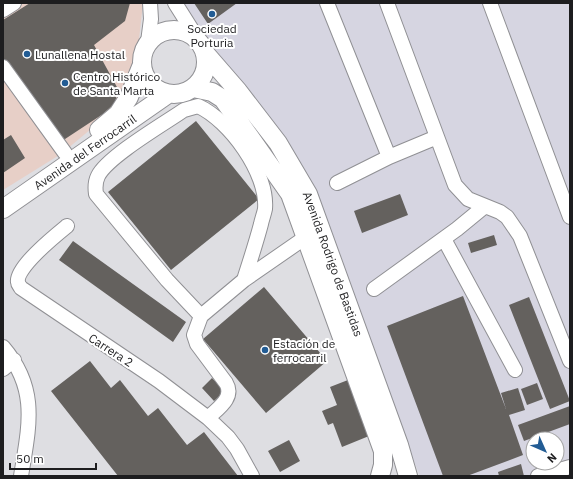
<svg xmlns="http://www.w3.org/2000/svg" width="573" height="479" font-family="'IBM Plex Sans',sans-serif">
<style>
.commercial{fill:#e7cfc7}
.built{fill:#d6d5e1;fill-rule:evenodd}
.building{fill:#64615e}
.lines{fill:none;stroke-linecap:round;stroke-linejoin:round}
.minor-casing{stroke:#909094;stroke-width:16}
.major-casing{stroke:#909094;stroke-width:20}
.minor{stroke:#fff;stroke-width:14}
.major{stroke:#fff;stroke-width:18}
.poi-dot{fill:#225c94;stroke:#fff;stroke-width:1.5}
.labels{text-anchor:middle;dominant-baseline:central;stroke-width:4;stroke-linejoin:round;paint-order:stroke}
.poi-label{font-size:12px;fill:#1d1d1f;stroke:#fff;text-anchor:start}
.street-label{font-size:12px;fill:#1d1d1f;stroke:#fff}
</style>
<rect width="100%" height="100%" fill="#dedee2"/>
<!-- commercial -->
<path class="commercial" d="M 3,3 L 143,3 L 137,58 L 115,109 L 61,154 L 3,190 Z"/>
<!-- built -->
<path class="built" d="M 181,3 L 570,3 L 570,476 L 420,476 L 300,173 ZM 533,439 L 557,439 L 557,463 L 533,463 Z"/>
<!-- building -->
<path class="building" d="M 30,3 L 130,3 L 125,21 L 94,45 L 118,89 L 115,103 L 103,114 L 62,141 L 3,60 L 3,20 Z
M 194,3 L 237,3 L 208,24 Z
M 196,121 L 259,199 L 171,270 L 108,192 Z
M 11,135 L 25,158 L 3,173 L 3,140 Z
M 400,194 L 408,215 L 362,233 L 354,211 Z
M 494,235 L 497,245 L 471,253 L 468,243 Z
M 73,241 L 186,322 L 173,342 L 59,260 Z
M 264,287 L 327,361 L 266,413 L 203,339 Z
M 463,296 L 506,409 L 501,393 L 518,388 L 525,410 L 509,415 L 523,455 L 467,476 L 443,476 L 387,326 Z
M 529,297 L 570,401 L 550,409 L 509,305 Z
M 90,361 L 111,388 L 120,380 L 148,416 L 158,408 L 187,445 L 204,432 L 238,476 L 118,476 L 51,391 Z
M 212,378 L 225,391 L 214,401 L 202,388 Z
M 348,380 L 369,436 L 342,447 L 333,423 L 328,425 L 322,411 L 337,405 L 330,387 Z
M 537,383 L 543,399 L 527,405 L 521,389 Z
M 570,406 L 570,424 L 524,441 L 518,425 Z
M 289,440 L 300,461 L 280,472 L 268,451 Z
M 521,464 L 524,476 L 499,476 L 498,472 Z"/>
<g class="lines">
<defs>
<path id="minor" d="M 175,3 L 199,41
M 327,3 L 389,157
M 387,3 L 455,185 L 468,199 L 500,212 L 507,217 L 520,236 L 570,361
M 490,3 L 570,217
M 3,10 L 14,3
M 148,42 L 151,19 L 150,3
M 3,67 L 65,153
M 337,183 L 389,157 L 437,137
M 67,226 C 56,235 15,268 18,282 C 18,285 20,286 21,288 L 159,381 L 208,418 L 228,437 L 237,449 L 252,476
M 444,239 L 515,370
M 374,289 L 457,229 L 485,206
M 201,316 L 167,280 L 96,194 C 95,187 95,182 98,176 C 107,157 165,123 184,110 L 198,106 C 229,120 268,173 265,209 C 264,214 262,219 261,224 C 256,243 250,261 244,280
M 3,347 C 39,389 29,426 21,476
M 3,369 L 14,360
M 208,418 C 217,409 235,398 226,383 L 197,344 L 194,335 L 201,316 L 244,280 L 306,237
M 538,476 L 570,467"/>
<path id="major" d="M142 62a32 32 0 1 1 64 0a32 32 0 1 1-64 0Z
M 205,53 L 238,91 L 278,143 L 308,194 L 399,445 L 408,476
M 193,88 L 212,92 L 223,99 L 290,194 L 383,451 L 383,465 L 380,476
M 99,130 L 118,114 L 129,97 L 141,67
M 3,209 L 168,94"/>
</defs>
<!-- minor casing -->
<use href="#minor" class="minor-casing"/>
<!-- major casing -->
<use href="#major" class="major-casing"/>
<!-- minor -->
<use href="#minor" class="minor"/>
<!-- major -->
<use href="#major" class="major"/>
</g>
<!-- markers -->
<g class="poi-dot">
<circle cx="212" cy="14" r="4"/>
<circle cx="27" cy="54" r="4"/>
<circle cx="65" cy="83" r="4"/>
<circle cx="265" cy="350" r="4"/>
</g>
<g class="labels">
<!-- poi labels -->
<g class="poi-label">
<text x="212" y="28" text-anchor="middle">Sociedad<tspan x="212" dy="14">Porturia</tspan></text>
<text x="35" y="54">Lunallena Hostal</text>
<text x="73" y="76">Centro Histórico<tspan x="73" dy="14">de Santa Marta</tspan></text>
<text x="273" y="343">Estación de<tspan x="273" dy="14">ferrocarril</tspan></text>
</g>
<!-- street labels -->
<g class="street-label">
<text transform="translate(85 152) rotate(-35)">Avenida del Ferrocarril</text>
<text transform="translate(333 264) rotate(70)">Avenida Rodrigo de Bastidas</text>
<text transform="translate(111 350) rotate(33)">Carrera 2</text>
</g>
</g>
<!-- border -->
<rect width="573" height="479" fill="none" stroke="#1d1d1f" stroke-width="8"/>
<!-- north arrow -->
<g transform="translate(545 451) rotate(135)"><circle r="19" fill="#ffffff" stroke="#a5a5a5"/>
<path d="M0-3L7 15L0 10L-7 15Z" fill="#225c94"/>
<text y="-6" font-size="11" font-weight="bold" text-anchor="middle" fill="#1d1d1f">N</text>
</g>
<!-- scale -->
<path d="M10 463v6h86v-6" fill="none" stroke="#1d1d1f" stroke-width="2"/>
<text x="16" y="463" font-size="12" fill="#1d1d1f" stroke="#ffffff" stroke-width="3" paint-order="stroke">50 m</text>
</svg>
